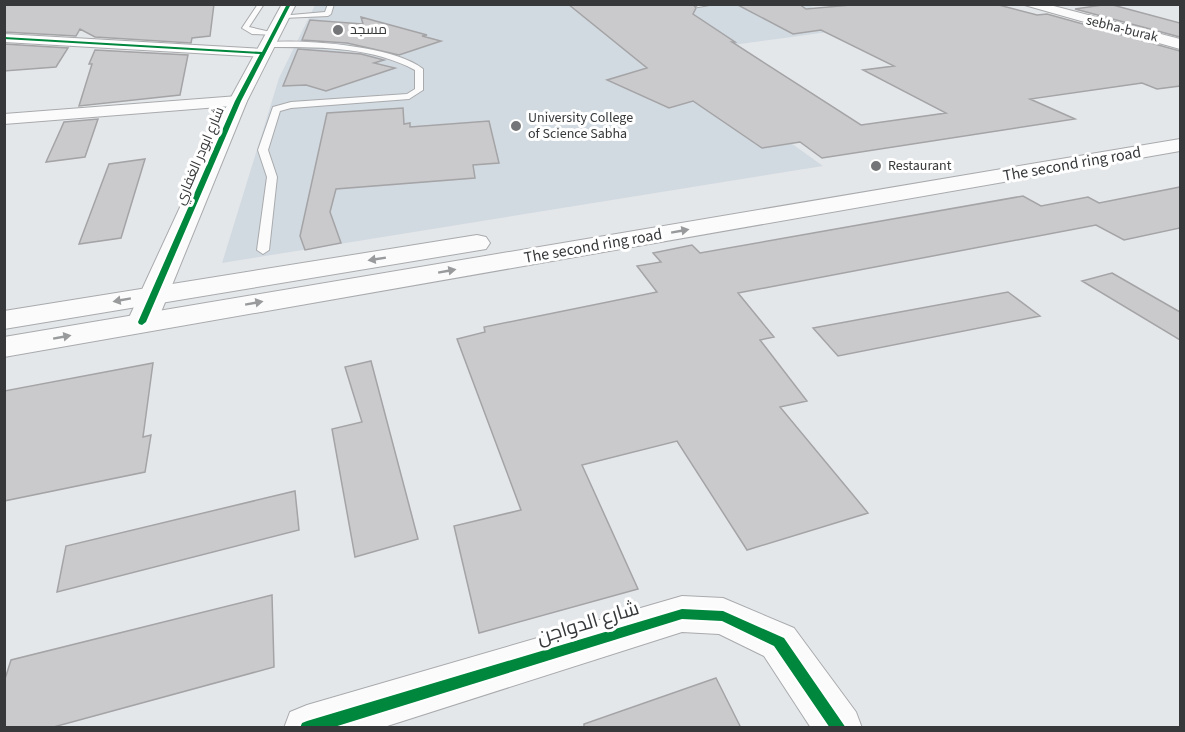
<svg xmlns="http://www.w3.org/2000/svg" width="1185" height="732" font-family="'Source Sans 3',Cairo,sans-serif">
<style>
.built{fill:#d2dae1}
.building{fill:#cac9cc;stroke:#a4a4a6;stroke-width:1.5}
.lines{fill:none;stroke-linecap:round;stroke-linejoin:round}
.service-casing{stroke:#a8aaac;stroke-width:2}
.minor-casing{stroke:#a8aaac;stroke-width:2}
.tertiary-casing{stroke:#a8aaac;stroke-width:2}
.trunk-casing{stroke:#a8aaac;stroke-width:2}
.service{fill:#fbfbfc;fill-rule:evenodd}
.minor{fill:#fbfbfc;fill-rule:evenodd}
.tertiary{fill:#fbfbfc;fill-rule:evenodd}
.trunk{fill:#fbfbfc;fill-rule:evenodd}
.cycleway-casing{stroke:#fff;stroke-width:4}
.cycleway{fill:#00873e;fill-rule:evenodd}
.oneway{fill:#989a9b}
.poi-dot{fill:#737578;stroke:#fff;stroke-width:2}
.labels{text-anchor:middle;dominant-baseline:central;stroke-width:6;stroke-linejoin:round;paint-order:stroke}
.far-street-label{font-size:14px;fill:#36383a;stroke:#fff}
.far-poi-label{font-size:14px;fill:#36383a;stroke:#fff;text-anchor:start}
.street-label{font-size:16px;fill:#36383a;stroke:#fff}
.near-street-label{font-size:20px;fill:#36383a;stroke:#fff}
</style>
<rect width="100%" height="100%" fill="#e4e7ea"/>
<!-- built -->
<path class="built" d="M 315,5 L 809,5 L 843,30 L 667,54 L 823,166 L 222,263 L 279,78 Z"/>
<!-- building -->
<path class="building" d="M 4,4 L 214,4 L 210,36 L 192,38 L 191,43 L 95,37 L 80,29 L 76,36 L 4,32 Z
M 568,4 L 693,4 L 696,8 L 693,14 L 735,42 L 732,42 L 861,125 L 946,113 L 863,70 L 894,66 L 821,30 L 793,34 L 736,4 L 799,4 L 806,9 L 862,4 L 995,4 L 1037,15 L 1047,14 L 1180,51 L 1180,86 L 1157,89 L 1142,83 L 1030,99 L 1075,119 L 822,158 L 800,142 L 762,148 L 693,101 L 669,108 L 607,80 L 647,68 Z
M 1109,4 L 1180,23 L 1180,37 L 1075,9 Z
M 361,17 L 427,35 L 422,36 L 441,41 L 399,55 L 347,43 L 302,40 L 310,20 L 363,24 Z
M 4,44 L 68,48 L 56,67 L 4,71 Z
M 298,49 L 361,54 L 384,60 L 374,63 L 395,68 L 326,91 L 306,85 L 283,86 Z
M 95,50 L 188,55 L 180,95 L 79,106 L 92,64 L 89,64 Z
M 403,108 L 404,124 L 410,123 L 410,127 L 489,121 L 499,163 L 473,165 L 475,178 L 336,189 L 330,212 L 341,243 L 305,250 L 300,236 L 327,113 Z
M 98,119 L 85,157 L 46,162 L 64,122 Z
M 145,159 L 121,238 L 79,244 L 109,164 Z
M 1180,187 L 1180,228 L 1124,240 L 1096,225 L 738,293 L 774,337 L 760,340 L 807,401 L 780,407 L 868,513 L 747,550 L 677,441 L 582,465 L 638,589 L 479,633 L 454,526 L 521,510 L 457,339 L 485,332 L 484,327 L 657,292 L 637,266 L 661,262 L 653,253 L 692,245 L 700,253 L 1023,196 L 1041,206 L 1088,197 L 1099,203 Z
M 1112,273 L 1180,312 L 1180,340 L 1082,281 Z
M 1008,292 L 1040,316 L 838,356 L 813,328 Z
M 371,361 L 418,539 L 355,557 L 332,429 L 362,422 L 345,367 Z
M 153,363 L 143,437 L 151,435 L 145,472 L 4,501 L 4,391 Z
M 295,491 L 299,530 L 57,592 L 66,546 Z
M 272,595 L 274,667 L 50,728 L 4,728 L 4,682 L 11,660 Z
M 716,678 L 741,728 L 584,728 L 584,724 Z"/>
<g class="lines">
<defs>
<path id="service" d="M 258,4 L 264,4 L 249,27 L 275,33 L 275,35 L 252,34 L 242,28 Z
M 328,4 L 334,4 L 331,14 L 328,16 L 283,18 L 280,16 L 325,12 Z
M 715,4 L 698,7 L 695,5 L 695,4 Z
M 264,43 C 300,38 395,46 423,69 L 423,90 L 409,99 L 291,108 L 280,111 L 268,150 L 277,177 L 269,250 L 263,254 L 257,250 L 267,177 L 258,150 L 273,107 L 291,102 L 407,94 L 415,89 L 415,70 C 370,46 317,47 267,47 Z"/>
<path id="minor" d="M 4,34 L 263,49 L 270,53 L 263,57 L 4,42 Z
M 238,96 L 247,101 L 244,105 L 4,124 L 4,114 Z
M 682,596 L 723,598 L 794,628 L 856,712 L 862,728 L 811,728 L 764,656 L 719,634 L 682,632 L 381,728 L 284,728 L 290,712 L 307,705 Z"/>
<path id="tertiary" d="M 282,4 L 296,4 L 247,101 L 157,322 L 153,329 L 142,331 L 131,329 L 127,322 L 229,101 Z"/>
<path id="trunk" d="M 1021,4 L 1046,4 L 1180,39 L 1180,49 Z
M 1180,139 L 1180,151 L 4,357 L 4,337 Z
M 477,235 L 486,237 L 490,243 L 486,249 L 4,329 L 4,311 Z"/>
</defs>
<!-- service casing -->
<use href="#service" class="service-casing"/>
<!-- minor casing -->
<use href="#minor" class="minor-casing"/>
<!-- tertiary casing -->
<use href="#tertiary" class="tertiary-casing"/>
<!-- trunk casing -->
<use href="#trunk" class="trunk-casing"/>
<!-- service -->
<use href="#service" class="service"/>
<!-- minor -->
<use href="#minor" class="minor"/>
<!-- tertiary -->
<use href="#tertiary" class="tertiary"/>
<!-- trunk -->
<use href="#trunk" class="trunk"/>
<defs>
<path id="cycleway" d="M 287,4 L 291,4 L 241,101 L 146,322 L 142,325 L 139,324 L 138,322 L 235,101 L 260,54 L 4,39 L 4,37 L 262,52 Z
M 682,609 L 723,611 L 784,638 L 846,728 L 830,728 L 774,646 L 722,621 L 682,619 L 331,728 L 300,728 L 302,723 L 307,721 Z"/>
</defs>
<!-- cycleway casing -->
<use href="#cycleway" class="cycleway-casing"/>
<!-- cycleway -->
<use href="#cycleway" class="cycleway"/>
</g>
<!-- one-way arrows -->
<defs><path id="oneway-solid" d="M-6-.8H1V-3.2L6.5 0L1 3.2V.8H-6Z" transform="scale(1.5)"/></defs>
<g class="oneway">
<use href="#oneway-solid" transform="translate(680 231) rotate(-10)"/>
<use href="#oneway-solid" transform="translate(377 259) rotate(171)"/>
<use href="#oneway-solid" transform="translate(447 271) rotate(-10)"/>
<use href="#oneway-solid" transform="translate(122 300) rotate(170)"/>
<use href="#oneway-solid" transform="translate(254 303) rotate(-10)"/>
<use href="#oneway-solid" transform="translate(62 337) rotate(-10)"/>
</g>
<!-- markers -->
<g class="poi-dot">
<circle cx="338" cy="30" r="6"/>
<circle cx="516" cy="126" r="6"/>
<circle cx="876" cy="166" r="6"/>
</g>
<g class="labels">
<!-- far-street labels -->
<g class="far-street-label">
<text transform="translate(1122 29) rotate(14)">sebha-burak</text>
<text transform="translate(200 156) rotate(-67)">شارع ابودر الغفاري</text>
</g>
<!-- far-poi labels -->
<g class="far-poi-label">
<text x="350" y="30">مسجد</text>
<text x="528" y="118">University College<tspan x="528" dy="16">of Science Sabha</tspan></text>
<text x="888" y="166">Restaurant</text>
</g>
<!-- street labels -->
<g class="street-label">
<text transform="translate(1072 164) rotate(-10)">The second ring road</text>
<text transform="translate(593 246) rotate(-10)">The second ring road</text>
</g>
<!-- near-street labels -->
<g class="near-street-label">
<text transform="translate(588 623) rotate(-17)">شارع الدواجن</text>
</g>
</g>
<!-- border -->
<rect width="1185" height="732" fill="none" stroke="#36383a" stroke-width="12"/>
</svg>
